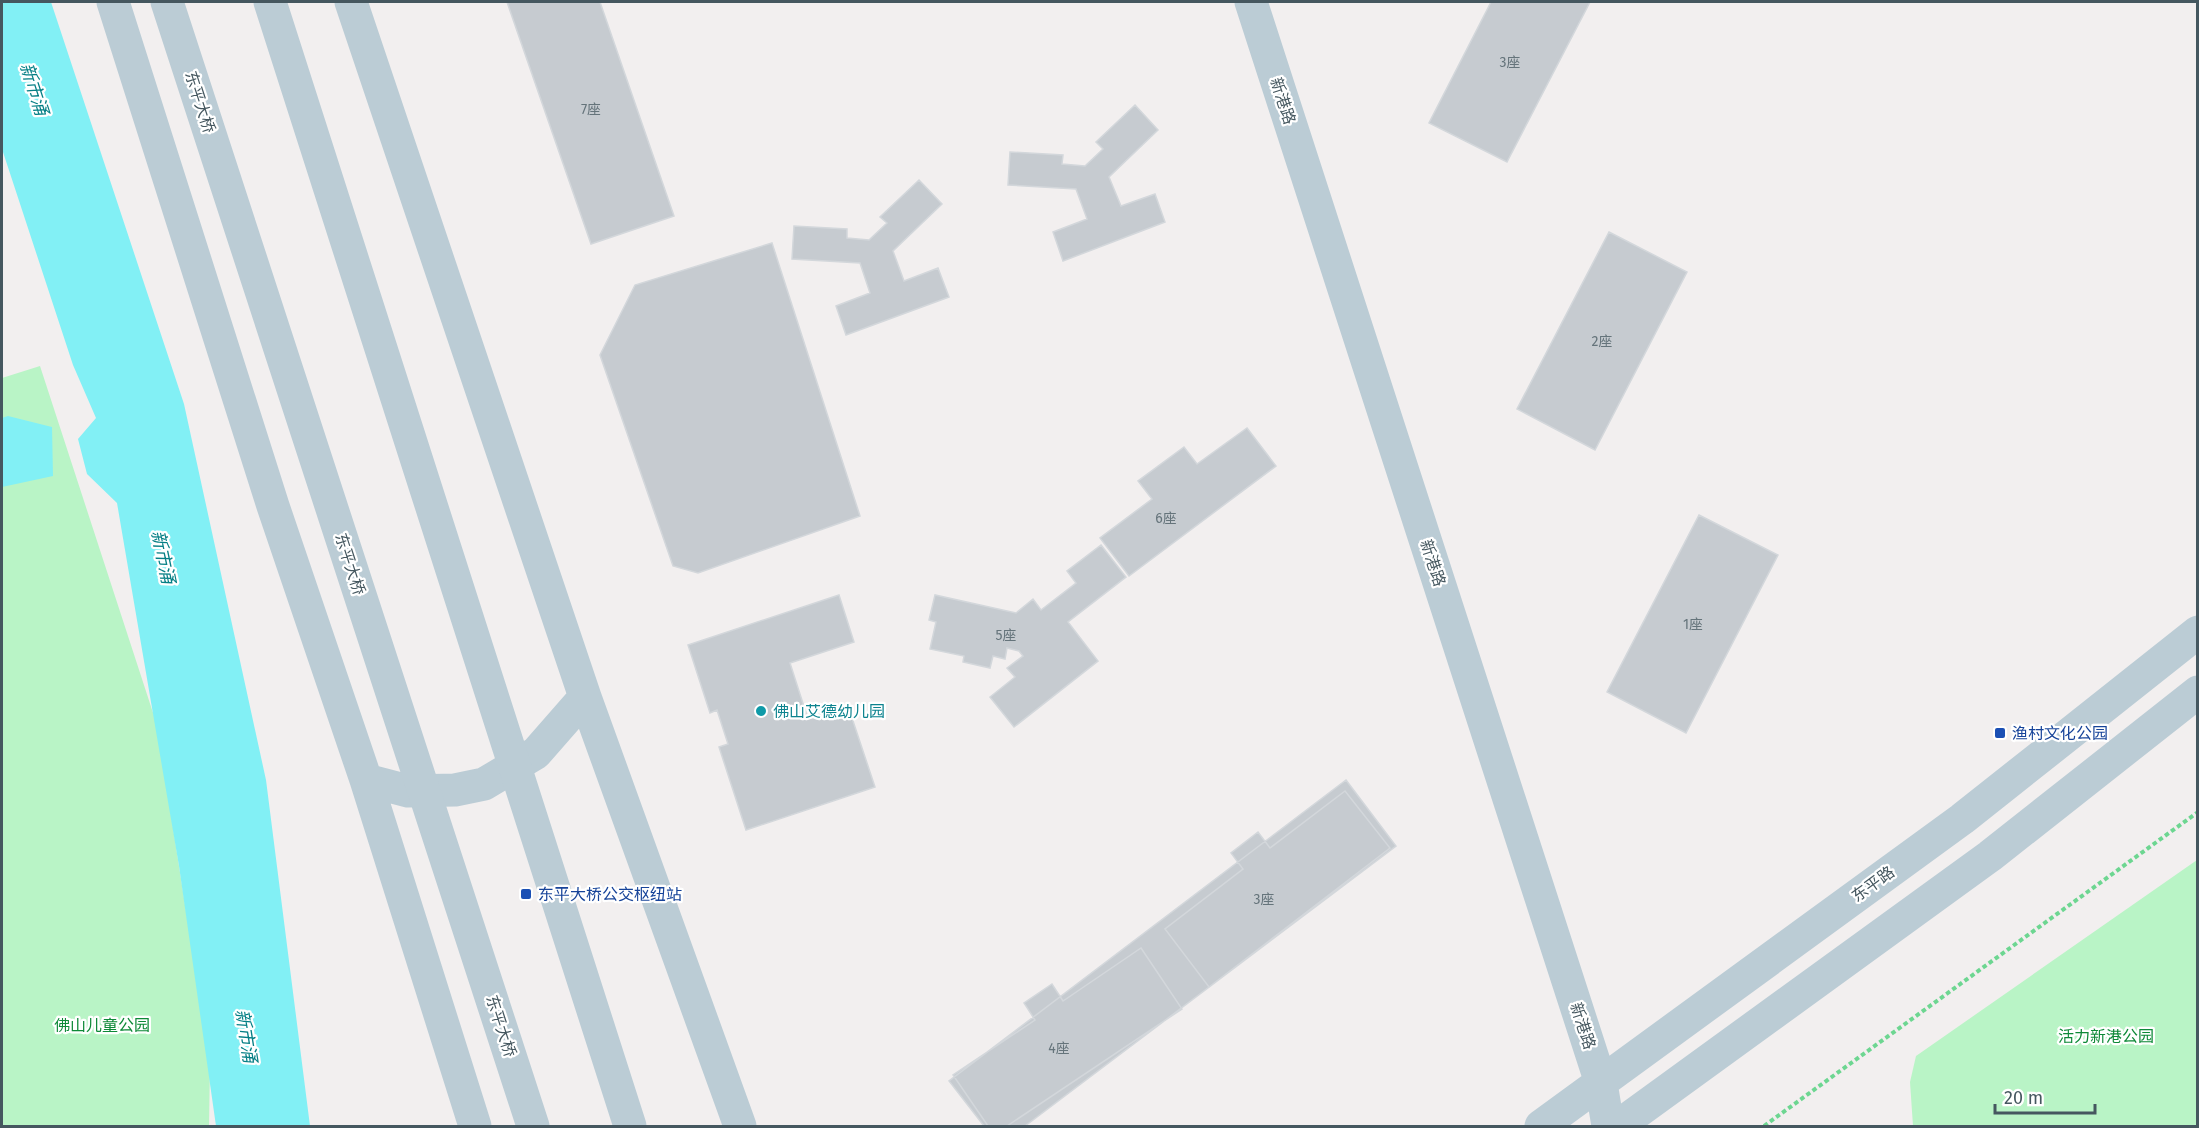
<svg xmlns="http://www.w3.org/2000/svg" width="2199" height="1128" font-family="'Fira Sans','Noto Sans SC',sans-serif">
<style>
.green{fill:#b9f4c6}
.water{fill:#82f0f5}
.building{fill:#c6cbd0;stroke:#d3d7db;stroke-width:1.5}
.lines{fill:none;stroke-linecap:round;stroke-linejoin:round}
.path{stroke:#6dd691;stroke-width:4;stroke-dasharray:4.5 3;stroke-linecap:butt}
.secondary{stroke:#bbccd5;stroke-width:33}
.secondary-bridge{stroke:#bbccd5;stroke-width:33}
.culture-dot{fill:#0f9aa8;stroke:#fff;stroke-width:2}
.transit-dot{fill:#1a4fb4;stroke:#fff;stroke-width:2}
.labels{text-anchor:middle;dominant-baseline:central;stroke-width:4.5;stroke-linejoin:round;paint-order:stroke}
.number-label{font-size:14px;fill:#65747b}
.street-label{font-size:16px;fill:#45575f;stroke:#fff}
.culture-label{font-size:16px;fill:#0d838f;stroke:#fff;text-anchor:start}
.transit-label{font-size:16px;fill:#164399;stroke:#fff;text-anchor:start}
.park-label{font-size:16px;fill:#0d8937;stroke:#fff}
.water-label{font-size:18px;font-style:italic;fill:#057f85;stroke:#fff}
</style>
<rect width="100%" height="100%" fill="#f2efef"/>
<!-- green -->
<path class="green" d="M 40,366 L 157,725 L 210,1065 L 209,1126 L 2,1126 L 2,378 Z
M 2197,860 L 2197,1126 L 1913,1126 L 1910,1082 L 1916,1056 Z"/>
<!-- water -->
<path class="water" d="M 2,2 L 51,2 L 184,404 L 266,780 L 310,1126 L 216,1126 L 179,866 L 117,503 L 87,474 L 78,439 L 96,418 L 73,365 L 2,149 Z
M 8,416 L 52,427 L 53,476 L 2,487 L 2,418 Z"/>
<!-- building -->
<path class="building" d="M 507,2 L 600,2 L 674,216 L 591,244 Z
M 1491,2 L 1590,2 L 1507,162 L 1429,123 Z
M 1135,105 L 1158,130 L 1109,177 L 1121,206 L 1155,194 L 1165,222 L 1063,261 L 1053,232 L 1087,219 L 1076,189 L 1008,185 L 1010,152 L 1063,155 L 1062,164 L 1085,166 L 1103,149 L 1096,142 Z
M 919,180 L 942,204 L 893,251 L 904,281 L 938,268 L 949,297 L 846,335 L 836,306 L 870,293 L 860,263 L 792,259 L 794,226 L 847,229 L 847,238 L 869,240 L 887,223 L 880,217 Z
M 1609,232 L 1687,272 L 1595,450 L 1517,409 Z
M 772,243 L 860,516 L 698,573 L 673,566 L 600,355 L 635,285 Z
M 1247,428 L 1276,466 L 1129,576 L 1100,538 L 1152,499 L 1138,481 L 1184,447 L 1197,464 Z
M 1699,515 L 1778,555 L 1686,733 L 1607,692 Z
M 1101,545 L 1126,577 L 1068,622 L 1098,661 L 1014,727 L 990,697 L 1015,677 L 1007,668 L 1023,656 L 1019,651 L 1007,648 L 1005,659 L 993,656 L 990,668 L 963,662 L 964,656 L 930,649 L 936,622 L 929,620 L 935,595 L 1016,613 L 1033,599 L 1041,610 L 1076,583 L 1067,571 Z
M 839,595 L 854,642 L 790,663 L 808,719 L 848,706 L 875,787 L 746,830 L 719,747 L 728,744 L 717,710 L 710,713 L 688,645 Z
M 1346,780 L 1396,846 L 1025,1126 L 984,1126 L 949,1081 Z
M 1345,791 L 1390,848 L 1209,987 L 1165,929 L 1243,869 L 1231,853 L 1258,832 L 1270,848 Z
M 1141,948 L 1182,1009 L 1007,1126 L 988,1126 L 953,1075 L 1035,1020 L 1024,1003 L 1052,984 L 1063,1001 Z"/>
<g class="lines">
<!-- path -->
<path class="path" d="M 1764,1126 L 2198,812"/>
<!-- secondary -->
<path class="secondary" d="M 113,2 L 273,506 L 366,780 L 475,1126
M 351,2 L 585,697 L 740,1126
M 1251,2 L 1601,1083 L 1608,1126
M 366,780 L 408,791 L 455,790 L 484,784 L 536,753 L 585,697
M 1541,1126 L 1962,819 L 2198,632
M 1618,1126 L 1990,856 L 2198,692"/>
<!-- secondary-bridge -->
<path class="secondary-bridge" d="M 167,2 L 533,1126
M 270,2 L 630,1126"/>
</g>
<!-- markers -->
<circle class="culture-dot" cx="761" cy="711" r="6"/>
<g class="transit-dot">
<rect x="1994" y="727" width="12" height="12" rx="3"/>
<rect x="520" y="888" width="12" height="12" rx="3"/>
</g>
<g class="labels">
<!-- number labels -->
<g class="number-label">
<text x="1510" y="62">3座</text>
<text x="591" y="109">7座</text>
<text x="1602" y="341">2座</text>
<text x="1166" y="518">6座</text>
<text x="1693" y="624">1座</text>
<text x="1006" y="635">5座</text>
<text x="1264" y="899">3座</text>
<text x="1059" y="1048">4座</text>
</g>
<!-- street labels -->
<g class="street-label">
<text transform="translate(1283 101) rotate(72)">新港路</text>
<text transform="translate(200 102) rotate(72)">东平大桥</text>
<text transform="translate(1433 563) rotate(72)">新港路</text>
<text transform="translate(350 564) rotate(72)">东平大桥</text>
<text transform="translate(1873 884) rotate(-36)">东平路</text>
<text transform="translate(501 1026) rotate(72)">东平大桥</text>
<text transform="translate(1583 1026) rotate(72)">新港路</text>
</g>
<!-- culture labels -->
<g class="culture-label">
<text x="773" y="711">佛山艾德幼儿园</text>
</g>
<!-- transit labels -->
<g class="transit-label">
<text x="2012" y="733">渔村文化公园</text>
<text x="538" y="894">东平大桥公交枢纽站</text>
</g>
<!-- park labels -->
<g class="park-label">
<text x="102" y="1025">佛山儿童公园</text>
<text x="2106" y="1036">活力新港公园</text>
</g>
<!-- water labels -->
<g class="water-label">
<text transform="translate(34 89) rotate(72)">新市涌</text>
<text transform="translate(163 557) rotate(78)">新市涌</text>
<text transform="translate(246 1036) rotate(81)">新市涌</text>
</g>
</g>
<!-- border -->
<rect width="2199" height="1128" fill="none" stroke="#45575f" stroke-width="6"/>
<!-- scale -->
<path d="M1995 1104v9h100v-9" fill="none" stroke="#45575f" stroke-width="3"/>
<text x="2004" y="1104" font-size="18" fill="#45575f" stroke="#ffffff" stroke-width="4.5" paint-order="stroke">20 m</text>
</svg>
